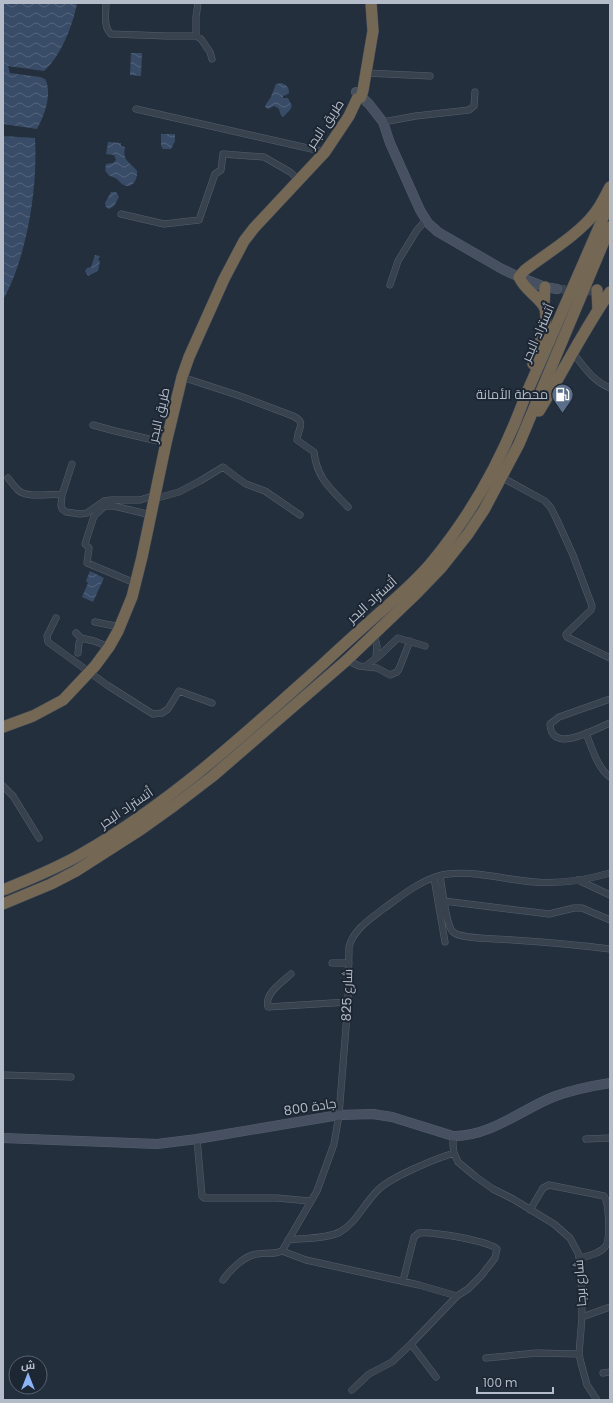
<svg xmlns="http://www.w3.org/2000/svg" width="613" height="1403" font-family="Poppins,Cairo,sans-serif">
<style>
.water{fill:url(#water-waves)}
.lines{fill:none;stroke-linecap:round;stroke-linejoin:round}
.secondary-tunnel{stroke:#3a4453;stroke-width:9;stroke-dasharray:9 4.5;stroke-linecap:butt}
.street-casing{stroke:#565f6c;stroke-width:7}
.secondary-casing{stroke:#565f6c;stroke-width:10}
.highway-casing{stroke:#434c59;stroke-width:12}
.street{stroke:#38414e;stroke-width:6}
.secondary{stroke:#465061;stroke-width:9}
.highway{stroke:#746855;stroke-width:11}
.labels{text-anchor:middle;dominant-baseline:central;stroke-width:4;stroke-linejoin:round;paint-order:stroke}
.street-label{font-size:13px;fill:#b4bcc9;stroke:#1d2633}
.poi-label{font-size:13px;fill:#b4bcc9;stroke:#1d2633;text-anchor:end}
</style>
<defs>
<pattern id="water-waves" width="16" height="10" patternUnits="userSpaceOnUse"><rect width="16" height="10" fill="#394c67"/><path d="M0 5q4-4 8 0t8 0" fill="none" stroke="#53647b"/></pattern>
</defs>
<rect width="100%" height="100%" fill="#242f3e"/>
<!-- water -->
<path class="water" d="M 3,3 L 77,3 C 73,25 61,56 44,71 L 8,66 L 10,73 L 40,77 L 45,79 C 53,93 44,116 37,129 L 3,124 Z
M 131,53 L 142,53 L 141,76 L 130,75 Z
M 281,83 C 287,85 289,87 289,93 L 286,95 L 283,96 L 283,98 L 288,98 L 292,106 L 290,110 L 283,117 L 281,115 C 278,110 282,110 274,106 L 268,109 L 265,107 C 266,102 271,99 272,94 C 274,90 274,88 276,84 Z
M 161,134 L 175,134 L 175,141 L 171,149 L 163,149 L 161,146 Z
M 3,136 L 35,138 C 38,187 27,257 3,300 Z
M 108,142 L 121,143 L 121,146 L 125,147 C 122,162 130,161 137,171 C 138,179 132,191 122,184 C 119,182 118,179 115,178 C 112,176 109,177 107,173 C 104,170 106,167 106,164 L 113,163 L 116,160 L 114,155 L 106,154 Z
M 111,192 L 116,192 L 119,197 L 114,206 L 109,209 L 106,207 L 105,203 Z
M 95,255 L 100,256 L 98,260 L 100,261 L 98,271 L 88,276 L 85,271 L 87,268 L 91,267 Z
M 90,571 L 104,578 L 93,602 L 82,597 L 88,583 L 86,581 Z"/>
<g class="lines">
<!-- secondary-tunnel -->
<path class="secondary-tunnel" d="M 557,289 L 592,291"/>
<defs>
<path id="street" d="M 106,3 C 106,13 103,27 111,34 L 167,36 L 196,36 L 201,39 L 210,52 L 212,59
M 196,36 L 196,17 L 198,3
M 366,73 L 430,76
M 136,109 L 325,152
M 383,122 L 416,116 L 469,110 L 474,106 L 475,92
M 121,214 L 164,224 L 199,220 L 215,174 L 221,170 L 223,154 L 264,157 L 290,172 L 299,180
M 390,285 L 398,261 L 417,230 L 426,220
M 573,353 C 584,367 593,381 610,388
M 182,377 L 240,396 L 293,416 C 307,423 298,427 297,440 L 314,452 C 317,479 331,489 348,507
M 93,425 L 115,431 L 166,443
M 72,464 L 62,495 L 61,505 L 62,509 L 66,512 L 80,514 L 87,513 L 104,501 L 111,500 L 140,500 L 155,495 L 161,497 L 179,492 L 200,481 L 223,467 L 236,477 L 246,484 L 265,491 L 300,515
M 501,477 L 545,501 L 551,508 L 557,520 L 573,555 L 592,606 L 591,610 L 567,633 L 566,635 L 567,637 L 610,658
M 8,478 C 11,482 15,487 18,490 C 27,499 50,493 62,495
M 135,583 L 87,563 L 89,548 L 85,544 L 94,516 L 105,506 L 114,506 L 151,515
M 56,618 L 47,636 L 48,642 L 107,685 L 148,711 L 153,714 L 162,713 L 168,709 L 179,691 L 212,703
M 95,622 L 120,627
M 76,633 L 81,638 L 94,641 L 109,647
M 374,634 L 377,646 L 376,657
M 78,653 L 79,643 L 81,638
M 347,660 L 359,666 L 377,668 L 390,675 L 397,672 L 399,669 L 410,641
M 366,666 L 379,656 L 398,638 L 425,646
M 610,699 L 559,717 L 550,724 C 551,755 595,729 610,723
M 586,733 C 591,746 598,769 610,777
M 3,786 L 13,796 L 39,838
M 440,876 C 442,886 446,926 453,932 C 462,940 500,938 513,940 C 545,942 578,945 610,949
M 434,878 L 445,942
M 578,880 L 610,895
M 444,901 L 549,914 L 574,908 L 582,908 L 610,920
M 332,963 L 349,963
M 291,974 C 282,982 264,994 268,1007 L 348,1002
M 3,1075 L 71,1077
M 197,1139 L 202,1196 L 204,1198 L 277,1198 L 310,1201
M 586,1139 L 610,1138
M 454,1153 L 458,1162 L 476,1177 L 493,1189 L 513,1199 L 554,1224 L 570,1238 L 578,1253 L 581,1267 L 582,1317 L 579,1354 L 581,1363 L 587,1385 L 597,1400
M 530,1210 L 543,1188 L 549,1185 L 604,1196 C 609,1203 611,1241 605,1247 C 599,1254 588,1256 580,1258
M 288,1240 C 303,1238 326,1239 340,1232 C 356,1223 364,1204 377,1191 C 390,1177 435,1159 454,1153 L 453,1145 L 453,1136
M 282,1251 L 306,1260 L 419,1285 L 457,1296
M 223,1280 C 230,1270 245,1255 257,1254 C 267,1252 273,1255 282,1251 L 317,1191 L 334,1144 L 339,1115 L 348,1002 L 349,947 C 353,930 370,919 383,909 C 400,897 418,882 438,876 C 466,868 505,880 535,882 C 559,884 586,880 610,873
M 582,1317 L 610,1307
M 411,1344 L 436,1377
M 486,1358 L 537,1353 L 579,1354
M 603,1373 L 610,1372
M 352,1390 L 369,1374 L 392,1362 L 411,1344 L 457,1296 L 468,1289 L 481,1276 L 495,1258 L 497,1249 C 489,1241 431,1231 419,1233 L 414,1237 L 403,1281"/>
<path id="secondary" d="M 356,92 L 369,104 L 383,122 L 390,143 L 420,210 L 428,223 L 438,232 L 502,269 L 519,277 L 545,287 L 557,289
M 3,1138 L 157,1144 L 197,1139 L 339,1115 L 373,1114 L 392,1117 L 453,1136 C 489,1137 521,1110 553,1097 C 571,1090 591,1086 610,1083"/>
<path id="highway" d="M 597,290 L 598,310
M 544,305 L 545,287
M 533,364 C 537,351 552,316 543,305 C 535,294 525,290 519,277 L 525,270 C 546,254 579,234 594,214 C 601,206 605,196 610,187
M 539,411 C 563,372 584,329 610,292
M 3,727 L 33,716 L 63,700 L 95,666 L 109,647 L 118,631 L 132,597 L 142,557 L 166,443 L 182,377 L 189,357 L 224,279 L 244,241 L 254,228 L 325,152 L 349,116 L 357,99 L 361,97 L 363,90 L 373,31 L 371,3
M 3,890 C 30,879 58,868 83,853 C 172,802 247,732 323,664 C 341,647 359,631 378,614 C 396,598 415,582 431,563 C 472,514 503,457 525,397 L 610,202
M 3,904 L 51,884 L 76,871 L 140,830 L 175,805 L 213,776 L 347,660 L 416,594 L 441,568 L 468,534 L 484,510 L 519,444 L 610,227"/>
</defs>
<!-- street casing -->
<use href="#street" class="street-casing"/>
<!-- secondary casing -->
<use href="#secondary" class="secondary-casing"/>
<!-- highway casing -->
<use href="#highway" class="highway-casing"/>
<!-- street -->
<use href="#street" class="street"/>
<!-- secondary -->
<use href="#secondary" class="secondary"/>
<!-- highway -->
<use href="#highway" class="highway"/>
</g>
<!-- icons -->
<defs>
<symbol id="fuel-pin" viewBox="-11 -11 22 30"><path d="M0 17L-7.5 6A9.5 9.5 0 1 1 7.5 6Z" fill="#5c6f8a" stroke="#1d2633"/><path d="M-5.5-6h7V0h2V4h1.3V-2.5L3-4.5l.8-.8L6-3V5H2.5V1h-1V6h-7ZM-4.2-4.7v3.2H.2V-4.7Z" fill="#fff"/></symbol>
</defs>
<g fill-rule="evenodd">
<use href="#fuel-pin" x="550" y="382" width="25" height="34"/>
</g>
<g class="labels">
<!-- street labels -->
<g class="street-label">
<text transform="translate(325 124) rotate(-56)">طريق البحر</text>
<text transform="translate(538 333) rotate(-66)">أتستراد البحر</text>
<text transform="translate(159 415) rotate(-77)">طريق البحر</text>
<text transform="translate(372 600) rotate(-42)">أتستراد البحر</text>
<text transform="translate(126 808) rotate(-34)">أتستراد البحر</text>
<text transform="translate(347 995) rotate(-88)">شارع 825</text>
<text transform="translate(310 1107) rotate(-9)">جادة 800</text>
<text transform="translate(580 1283) rotate(-94)">شارع برجا</text>
</g>
<!-- poi labels -->
<g class="poi-label">
<text x="548" y="394">محطة الأمانة</text>
</g>
</g>
<!-- border -->
<rect width="613" height="1403" fill="none" stroke="#b4bcc9" stroke-width="8"/>
<!-- north arrow -->
<g transform="translate(28 1375)"><circle r="19" fill="#1d2633" stroke="#59626f"/>
<path d="M0-3L7 15L0 10L-7 15Z" fill="#8ab4f8"/>
<text y="-6" font-size="11" font-weight="bold" text-anchor="middle" fill="#b4bcc9">ش</text>
</g>
<!-- scale -->
<path d="M477 1387v6h76v-6" fill="none" stroke="#b4bcc9" stroke-width="2"/>
<text x="483" y="1387" font-size="12" fill="#b4bcc9" stroke="#1d2633" stroke-width="3" paint-order="stroke">100 m</text>
</svg>
